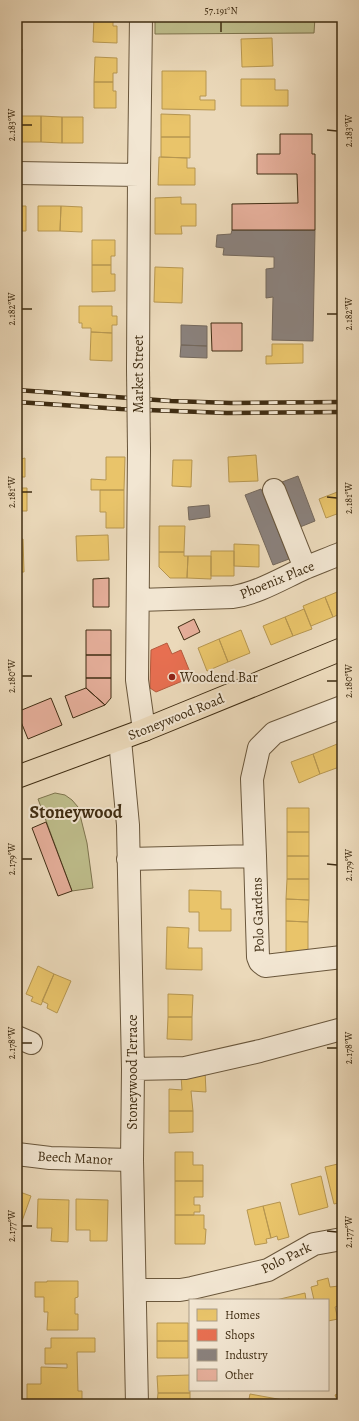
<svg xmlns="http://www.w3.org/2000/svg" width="359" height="1421" font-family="Alegreya,serif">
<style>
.green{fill:#bebd8b;stroke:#7e744e}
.homes{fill:#e9c46a;stroke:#b69650}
.shops{fill:#e76f51;stroke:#b55b3e}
.industry{fill:#8a817c;stroke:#74685c}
.building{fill:#e6af9b;stroke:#3f2c12}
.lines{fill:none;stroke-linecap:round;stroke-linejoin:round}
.minor-casing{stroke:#6a573c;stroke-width:24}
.primary-casing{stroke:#3f2c12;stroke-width:24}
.minor{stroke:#f2e6d2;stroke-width:22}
.primary{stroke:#ebd9ba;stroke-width:22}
.rail-casing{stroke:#3f2c12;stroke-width:4.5}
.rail{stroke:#f2e6d2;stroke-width:3;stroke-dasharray:9;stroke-linecap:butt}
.minor-bridge-casing{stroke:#6a573c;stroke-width:24;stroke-linecap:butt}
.minor-bridge{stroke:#f2e6d2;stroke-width:22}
.ticks{fill:none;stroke:#3f2c12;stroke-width:1.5}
.poi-dot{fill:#8f2418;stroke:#f2e6d2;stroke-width:1.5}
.labels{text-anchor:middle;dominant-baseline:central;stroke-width:4;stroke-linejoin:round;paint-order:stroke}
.street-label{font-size:14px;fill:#3f2c12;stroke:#f2e6d2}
.poi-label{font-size:14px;fill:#3f2c12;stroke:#f2e6d2;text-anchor:start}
.district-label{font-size:18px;font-weight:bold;fill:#3f2c12;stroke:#f2e6d2}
.neatline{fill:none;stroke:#3f2c12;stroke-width:1.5}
.ticks-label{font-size:10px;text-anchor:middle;fill:#3f2c12}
</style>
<rect width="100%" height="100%" fill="#ebd9ba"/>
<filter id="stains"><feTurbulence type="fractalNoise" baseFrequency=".005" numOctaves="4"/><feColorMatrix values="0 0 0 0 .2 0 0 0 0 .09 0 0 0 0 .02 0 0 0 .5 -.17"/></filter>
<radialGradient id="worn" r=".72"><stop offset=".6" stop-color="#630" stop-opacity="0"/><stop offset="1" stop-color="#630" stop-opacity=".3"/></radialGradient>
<!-- green -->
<path class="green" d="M 155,17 L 315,17 L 314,33 L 155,34 Z
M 55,793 L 65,795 L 72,800 L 78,807 L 87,843 L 93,888 L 72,891 L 38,799 Z"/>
<!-- homes -->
<path class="homes" d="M 94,17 L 113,17 L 113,26 L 117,26 L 117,43 L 93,42 Z
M 272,38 L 273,66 L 242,67 L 241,39 Z
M 17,49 L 22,49 L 21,62 L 17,62 Z
M 95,57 L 117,58 L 117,73 L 113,73 L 113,82 L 94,82 Z
M 162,71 L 206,71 L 206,96 L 200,96 L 200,100 L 215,100 L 215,110 L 162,109 Z
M 241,79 L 275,79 L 275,90 L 288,90 L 288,106 L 241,106 Z
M 94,82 L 113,82 L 113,91 L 116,91 L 116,108 L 94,108 Z
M 161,114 L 190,115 L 190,137 L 161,137 Z
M 17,116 L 20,116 L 20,142 L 17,142 Z
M 20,116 L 41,116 L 41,142 L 20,142 Z
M 41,116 L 62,117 L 62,143 L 41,142 Z
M 62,117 L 83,117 L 83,143 L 62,143 Z
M 161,137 L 190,137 L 190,158 L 161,157 Z
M 159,157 L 187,158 L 187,168 L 195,168 L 195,185 L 158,185 Z
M 181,197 L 181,204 L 196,204 L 196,226 L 181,226 L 182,234 L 155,234 L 155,198 Z
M 17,206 L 26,206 L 26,231 L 17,231 Z
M 38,206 L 61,206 L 60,231 L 38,231 Z
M 61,206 L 82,207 L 82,232 L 60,231 Z
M 92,240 L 115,240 L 115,256 L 111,256 L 111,265 L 92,265 Z
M 92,265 L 111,265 L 111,274 L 115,274 L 115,291 L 92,292 Z
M 155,267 L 183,268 L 182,303 L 154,302 Z
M 79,306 L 112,306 L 112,316 L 117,316 L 117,325 L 112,325 L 112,333 L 91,332 L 91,328 L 82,328 L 82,323 L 79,323 Z
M 91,332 L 112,333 L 112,361 L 90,360 Z
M 272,344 L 303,344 L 303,363 L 266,364 L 266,356 L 272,356 Z
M 17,448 L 21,448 L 21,459 L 25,458 L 25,477 L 21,477 L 21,488 L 17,488 Z
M 256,455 L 258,481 L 229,482 L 228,457 Z
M 106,457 L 125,457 L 124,490 L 91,490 L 91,479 L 106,480 Z
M 173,460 L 192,460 L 191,487 L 172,486 Z
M 17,488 L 27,488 L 27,511 L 21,511 L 20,530 L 17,530 Z
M 100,490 L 124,490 L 124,528 L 106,528 L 106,512 L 100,512 Z
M 340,491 L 342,497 L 342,512 L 326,518 L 319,499 Z
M 159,526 L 185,526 L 184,552 L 159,552 Z
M 108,535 L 109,560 L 77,561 L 76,536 Z
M 17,539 L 23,539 L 24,572 L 17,572 Z
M 234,544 L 259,545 L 259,567 L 234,566 Z
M 211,551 L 234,551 L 234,576 L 211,576 Z
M 159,552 L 184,552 L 184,556 L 188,556 L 187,578 L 170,578 L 159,567 Z
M 188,556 L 211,556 L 211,579 L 187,578 Z
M 342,590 L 342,613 L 333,617 L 325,597 Z
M 325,597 L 333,617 L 311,626 L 303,606 Z
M 304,609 L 312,629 L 293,636 L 285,617 Z
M 285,617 L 293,636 L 271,645 L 263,626 Z
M 241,630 L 250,653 L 228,662 L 219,639 Z
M 219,639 L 228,662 L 207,671 L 198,648 Z
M 342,742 L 342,766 L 320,774 L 313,754 Z
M 313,754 L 320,774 L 299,783 L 291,762 Z
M 287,808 L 309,808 L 309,832 L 287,832 Z
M 287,832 L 309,832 L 309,856 L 287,856 Z
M 287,856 L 309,856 L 309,879 L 287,879 Z
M 287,879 L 309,879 L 309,900 L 286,899 Z
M 189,890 L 221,891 L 221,909 L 231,909 L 231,931 L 199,931 L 199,912 L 189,912 Z
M 286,899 L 309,900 L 308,922 L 286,921 Z
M 286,921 L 308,922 L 308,953 L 286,952 Z
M 167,927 L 189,928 L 188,948 L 202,948 L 202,970 L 166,969 Z
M 38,966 L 54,974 L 41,1005 L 31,1001 L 33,997 L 26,994 Z
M 54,974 L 71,981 L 57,1013 L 47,1008 L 48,1004 L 42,1001 Z
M 168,994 L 193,995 L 192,1017 L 168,1017 Z
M 168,1017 L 192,1017 L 192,1040 L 167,1039 Z
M 205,1071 L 206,1092 L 191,1091 L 193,1111 L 169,1111 L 169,1089 L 182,1090 L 181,1076 Z
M 169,1111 L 193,1111 L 193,1132 L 169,1133 Z
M 175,1152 L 193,1152 L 193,1165 L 203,1165 L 203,1181 L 175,1181 Z
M 342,1163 L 342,1202 L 334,1204 L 325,1167 Z
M 321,1176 L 328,1207 L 299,1215 L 291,1184 Z
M 175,1181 L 203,1181 L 203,1197 L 194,1197 L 194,1205 L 200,1205 L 200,1212 L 194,1212 L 194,1215 L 175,1215 Z
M 17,1191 L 31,1196 L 17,1235 Z
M 38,1199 L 69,1200 L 68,1242 L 51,1241 L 52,1228 L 37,1228 Z
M 76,1199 L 108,1200 L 107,1241 L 90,1241 L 90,1230 L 76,1230 Z
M 280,1202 L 289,1237 L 278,1240 L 277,1236 L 271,1238 L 263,1206 Z
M 263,1206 L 271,1238 L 266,1239 L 267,1243 L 255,1245 L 247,1210 Z
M 175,1215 L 204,1215 L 204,1229 L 206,1229 L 205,1244 L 175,1244 Z
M 328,1278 L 330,1287 L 339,1286 L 342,1298 L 342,1305 L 335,1307 L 338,1319 L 328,1321 L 328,1300 L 314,1300 L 311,1287 L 318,1285 L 317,1281 Z
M 47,1281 L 78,1281 L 78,1297 L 75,1298 L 75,1314 L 78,1314 L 78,1330 L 47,1330 L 48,1312 L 44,1312 L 44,1297 L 35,1297 L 35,1282 L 47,1282 Z
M 305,1293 L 306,1300 L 276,1300 Z
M 157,1323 L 188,1323 L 188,1341 L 157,1341 Z
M 51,1338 L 95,1338 L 95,1352 L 77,1352 L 78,1391 L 82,1391 L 82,1400 L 78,1400 L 78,1404 L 41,1404 L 41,1400 L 27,1400 L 27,1384 L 41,1384 L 41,1367 L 67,1368 L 67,1364 L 45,1364 L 45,1348 L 51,1348 Z
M 157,1341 L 188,1341 L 188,1358 L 157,1358 Z
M 190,1375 L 190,1393 L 158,1393 L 157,1376 Z
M 342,1392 L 342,1404 L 339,1404 L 335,1395 Z
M 158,1393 L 190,1393 L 190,1404 L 157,1404 Z
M 250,1394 L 283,1400 L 282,1404 L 248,1404 Z
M 288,1399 L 316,1404 L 287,1404 Z"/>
<!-- shops -->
<path class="shops" d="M 167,643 L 172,654 L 181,650 L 192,677 L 156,692 L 150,688 L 151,650 Z"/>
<!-- industry -->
<path class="industry" d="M 232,230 L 315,230 L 313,341 L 272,340 L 273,297 L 266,298 L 266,269 L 274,268 L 274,257 L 223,255 L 224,248 L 216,247 L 217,235 L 231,234 Z
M 181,325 L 207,326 L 207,346 L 181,345 Z
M 181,345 L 207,346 L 207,358 L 180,357 Z
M 298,476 L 315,521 L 300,527 L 282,482 Z
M 261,489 L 289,559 L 273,565 L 245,495 Z
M 209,505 L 210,517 L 189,520 L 188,507 Z"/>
<!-- building -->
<path class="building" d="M 280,134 L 312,134 L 312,154 L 315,154 L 315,230 L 232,230 L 232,204 L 298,203 L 297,174 L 257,174 L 257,154 L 280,154 Z
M 211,323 L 242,323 L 242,351 L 212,351 Z
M 109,578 L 109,607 L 93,607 L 93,579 Z
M 194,619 L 200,632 L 184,640 L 178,627 Z
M 86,630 L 111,630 L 111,655 L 86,655 Z
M 86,655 L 111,655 L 111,678 L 86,678 Z
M 86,678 L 111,678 L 111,698 L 105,705 L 86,688 Z
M 86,688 L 105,705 L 73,718 L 65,696 Z
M 51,698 L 62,725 L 28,739 L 17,712 Z
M 46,822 L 72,891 L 58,896 L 32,828 Z"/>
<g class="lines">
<defs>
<path id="minor" d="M 17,173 L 139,175
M 138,369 L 139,175 L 141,17
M 139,450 L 137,680 L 144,730
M 274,490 L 305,568
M 138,600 L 233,597 C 258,593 281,579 305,568 C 317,563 330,558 342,553
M 120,740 L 128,825 L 133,1069 L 132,1160 L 137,1404
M 255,856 L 258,957 L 260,962 L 265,966 L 342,957
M 128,859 L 255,856 L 252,779 L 259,748 L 274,733 L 342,707
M 17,1037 L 31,1043
M 133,1069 L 185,1068 L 260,1051 L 342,1029
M 17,1154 L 50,1158 L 132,1160
M 135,1290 L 180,1290 L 192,1288 L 268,1270 L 314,1244 L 342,1239"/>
<path id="primary" d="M 17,777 L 144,730 L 342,649"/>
</defs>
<!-- minor casing -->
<use href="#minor" class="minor-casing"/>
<!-- primary casing -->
<use href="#primary" class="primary-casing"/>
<!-- minor -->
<use href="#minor" class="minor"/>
<!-- primary -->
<use href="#primary" class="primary"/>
<defs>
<path id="rail" d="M 17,390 L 171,401 L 231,403 L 342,402
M 17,402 L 121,409 L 227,413 L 342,412"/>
</defs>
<!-- rail casing -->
<use href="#rail" class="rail-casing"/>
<!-- rail -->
<use href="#rail" class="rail"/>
<defs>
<path id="minor-bridge" d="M 138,369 L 139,450"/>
</defs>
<!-- minor-bridge casing -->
<use href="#minor-bridge" class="minor-bridge-casing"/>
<!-- minor-bridge -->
<use href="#minor-bridge" class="minor-bridge"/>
</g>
<!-- ticks -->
<path class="ticks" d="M 221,32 L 221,22M 22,125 L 32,125M 327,130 L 337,131M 22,309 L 32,309M 327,314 L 337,314M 22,492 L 32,492M 327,497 L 337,498M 22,676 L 32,676M 327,681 L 337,681M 22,859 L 32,859M 327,864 L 337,865M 22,1043 L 32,1043M 327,1048 L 337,1048M 22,1226 L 32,1226M 327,1231 L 337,1232"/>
<!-- markers -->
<circle class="poi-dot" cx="172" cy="677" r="4"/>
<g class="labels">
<!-- street labels -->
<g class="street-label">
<text transform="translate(138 374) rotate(-90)">Market Street</text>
<text transform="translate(277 580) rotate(-22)">Phoenix Place</text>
<text transform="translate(176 717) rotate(-22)">Stoneywood Road</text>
<text transform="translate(258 915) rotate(-92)">Polo Gardens</text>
<text transform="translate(132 1072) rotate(-90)">Stoneywood Terrace</text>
<text transform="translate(75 1158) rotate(3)">Beech Manor</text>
<text transform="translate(286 1258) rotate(-26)">Polo Park</text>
</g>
<!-- poi labels -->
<g class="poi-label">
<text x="180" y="677">Woodend Bar</text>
</g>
<!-- district labels -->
<g class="district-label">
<text x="76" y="812">Stoneywood</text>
</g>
</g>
<!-- margin -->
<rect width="359" height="1421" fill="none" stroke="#ebd9ba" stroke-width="44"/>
<!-- legend -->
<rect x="189" y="1299" width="140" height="92" fill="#f2e6d2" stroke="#aa9c85"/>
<rect x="197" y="1309" width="20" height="12" fill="#e9c46a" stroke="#aa9c85"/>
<text x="225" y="1319" font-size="12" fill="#3f2c12">Homes</text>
<rect x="197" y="1329" width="20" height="12" fill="#e76f51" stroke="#aa9c85"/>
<text x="225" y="1339" font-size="12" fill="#3f2c12">Shops</text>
<rect x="197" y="1349" width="20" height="12" fill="#8a817c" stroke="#aa9c85"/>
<text x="225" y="1359" font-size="12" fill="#3f2c12">Industry</text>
<rect x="197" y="1369" width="20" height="12" fill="#e6af9b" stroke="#aa9c85"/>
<text x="225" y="1379" font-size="12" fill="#3f2c12">Other</text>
<rect x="22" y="22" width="315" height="1377" class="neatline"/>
<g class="ticks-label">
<text x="221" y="14">57.191°N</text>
<text transform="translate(11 125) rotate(-90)" y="4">2.183°W</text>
<text transform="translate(348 131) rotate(-90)" y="4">2.183°W</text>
<text transform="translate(11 309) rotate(-90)" y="4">2.182°W</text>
<text transform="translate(348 314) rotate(-90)" y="4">2.182°W</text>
<text transform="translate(11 492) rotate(-90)" y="4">2.181°W</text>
<text transform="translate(348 498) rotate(-90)" y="4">2.181°W</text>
<text transform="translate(11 676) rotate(-90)" y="4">2.180°W</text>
<text transform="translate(348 681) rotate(-90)" y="4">2.180°W</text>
<text transform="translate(11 859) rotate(-90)" y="4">2.179°W</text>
<text transform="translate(348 865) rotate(-90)" y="4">2.179°W</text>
<text transform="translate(11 1043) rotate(-90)" y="4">2.178°W</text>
<text transform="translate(348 1048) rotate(-90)" y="4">2.178°W</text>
<text transform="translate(11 1226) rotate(-90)" y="4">2.177°W</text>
<text transform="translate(348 1232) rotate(-90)" y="4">2.177°W</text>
</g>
<rect width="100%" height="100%" filter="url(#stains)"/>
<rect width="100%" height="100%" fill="url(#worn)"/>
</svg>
